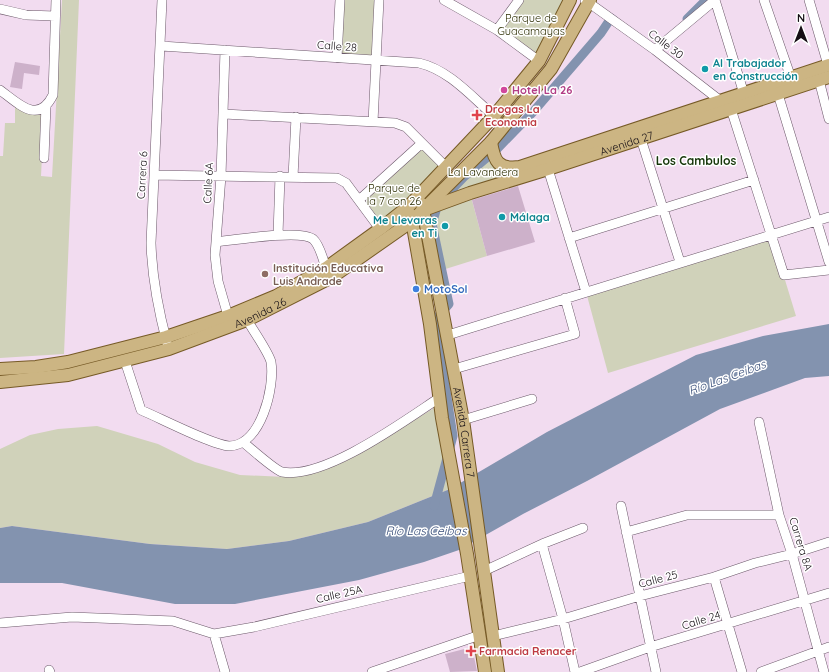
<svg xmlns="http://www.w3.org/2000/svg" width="829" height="672" font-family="Quicksand,sans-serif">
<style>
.green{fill:#d0d2ba}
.water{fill:#8393af}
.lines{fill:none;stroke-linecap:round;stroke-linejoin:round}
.canal{stroke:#8393af;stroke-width:9}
.building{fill:#cdb1ca}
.minor-casing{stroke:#6c596a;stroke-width:10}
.major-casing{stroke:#765a26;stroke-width:14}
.minor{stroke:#fff;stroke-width:9}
.major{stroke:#ccb583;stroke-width:12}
.culture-dot{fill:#0f9aa8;stroke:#fff;stroke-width:1.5}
.hotel-dot{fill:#d1479c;stroke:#fff;stroke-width:1.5}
.health-dot{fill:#e0444e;stroke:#fff;stroke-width:1.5}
.education-dot{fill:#8d6e63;stroke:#fff;stroke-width:1.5}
.shop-dot{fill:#3f7fe0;stroke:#fff;stroke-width:1.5}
.labels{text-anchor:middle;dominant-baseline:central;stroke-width:3;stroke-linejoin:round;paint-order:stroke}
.park-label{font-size:11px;fill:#2c2d02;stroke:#fff}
.street-label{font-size:11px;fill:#150e14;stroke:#fff}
.culture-label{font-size:11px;font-weight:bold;fill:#0d838f;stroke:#fff;text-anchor:start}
.hotel-label{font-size:11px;font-weight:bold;fill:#b23c85;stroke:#fff;text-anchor:start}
.health-label{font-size:11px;font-weight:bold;fill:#be3a42;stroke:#fff;text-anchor:start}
.education-label{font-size:11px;font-weight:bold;fill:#785e54;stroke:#fff;text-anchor:start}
.shop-label{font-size:11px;font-weight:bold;fill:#366cbe;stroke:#fff;text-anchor:start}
.neighbourhood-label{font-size:12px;font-weight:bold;fill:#16360a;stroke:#fff}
.water-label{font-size:12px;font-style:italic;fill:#374d78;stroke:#fff}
</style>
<rect width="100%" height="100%" fill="#f2dcf0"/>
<!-- green -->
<path class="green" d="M 62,0 L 79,0 L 64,354 L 0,358 L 0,156 L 3,156 L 5,123 L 15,123 L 15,106 L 30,113 L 44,115 L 41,176 L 52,177 Z
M 340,0 L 379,0 L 375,61 L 337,58 Z
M 519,0 L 570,0 L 539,61 L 497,30 Z
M 491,142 L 506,169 L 515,179 L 470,193 L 487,256 L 436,272 L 424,210 L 454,197 L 447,187 Z
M 422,143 L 447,168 L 380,229 L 359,200 Z
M 771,234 L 796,316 L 608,373 L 586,292 Z
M 434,408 L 450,489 L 368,522 L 289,541 L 227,549 L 150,544 L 12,526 L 0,528 L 0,449 L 30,435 L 58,429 L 97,426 L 158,444 L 195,462 L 240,475 L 286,477 L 310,474 L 370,447 Z"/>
<!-- water -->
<path class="water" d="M 829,324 L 829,376 L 805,378 L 720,409 L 587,481 L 523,514 L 459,550 L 424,562 L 359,580 L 235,604 L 175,604 L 62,583 L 0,583 L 0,528 L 12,526 L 150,544 L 227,549 L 289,541 L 368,522 L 450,489 L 547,432 L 696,355 L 763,336 Z"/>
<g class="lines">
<!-- canal -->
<path class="canal" d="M 687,19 L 706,0
M 434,506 L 453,436 L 435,320 L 449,304 L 432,224 L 438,204 L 465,176 L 497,149 L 533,112 L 601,33 L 611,18 L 616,22"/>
</g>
<!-- building -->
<path class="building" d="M 15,62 L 40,66 L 39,75 L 24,73 L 22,89 L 10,87 Z
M 518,186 L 535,242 L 487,256 L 472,200 Z
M 472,647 L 477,671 L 450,672 L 445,654 Z"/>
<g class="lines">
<defs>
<path id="minor" d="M 162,0 L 151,243 C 152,277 158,309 167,343
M 444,0 L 497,30 L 539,61
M 585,0 L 655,50 L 731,109 L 784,275 L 829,270
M 715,0 L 744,94
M 764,0 L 791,78
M 809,0 L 828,65
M 0,9 L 26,15 L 55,16
M 497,30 L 519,0
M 161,46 L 419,63 C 449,70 471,96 494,116
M 225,50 L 221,176 L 215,255 L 218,281 L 228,316
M 655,50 L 715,0
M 337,58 L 340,0
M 819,80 L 829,119
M 0,90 C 19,104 38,125 53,95 L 56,0
M 778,94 L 829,262
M 224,114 L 395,123 L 406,127 L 447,168
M 373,122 L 379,0
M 641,139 L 680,262
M 44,158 L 46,105
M 548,169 L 586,292
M 154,175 L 337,178 L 346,183 L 380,229
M 293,177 L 296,117
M 359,200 L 422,143
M 278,235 L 280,176
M 569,238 L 754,180
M 216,242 C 235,240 300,229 313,239 C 320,245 323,260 326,268
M 448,335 L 829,217
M 125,361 L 141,410 C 160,418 212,445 229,446 C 261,446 275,387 271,362 C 269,353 253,330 247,320
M 454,369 L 575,334 L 565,298
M 463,420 L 532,399
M 759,422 L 779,515 L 792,554 L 824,672
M 243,442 C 250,448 275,470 282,472 C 324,480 404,421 439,398
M 621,506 L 656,672
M 626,532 L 687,515 L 779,515
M 542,544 L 563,619 L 575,672
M 484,571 L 542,544 L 583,528
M 714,577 L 742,672
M 0,623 L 72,617 L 173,621 L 214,634 L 254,627 L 470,576
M 214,634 L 225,672
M 493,636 L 563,619 L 640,596 L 714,577 L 755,563 L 792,554 L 829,542
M 49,670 L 50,672
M 372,672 L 480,635
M 580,672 L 650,647 L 829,593
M 761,672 L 829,647"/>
<g id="major">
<path d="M 491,142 C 494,161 498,170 520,167 L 829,65"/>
<path id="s1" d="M 422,204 L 463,420 L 498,672"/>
<path id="s2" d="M 429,208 L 470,193 L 548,169 L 829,77"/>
<path d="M 411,215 L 430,324 L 442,418 L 467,554 L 485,672"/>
<path d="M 0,369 L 36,367 L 68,362 L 166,337 L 228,316 L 276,296 L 326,268 L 380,229 L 409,206 L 494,116 L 539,61 L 570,0"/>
<path id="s3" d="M 0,382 L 68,375 L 169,349 L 247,320 L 332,277 L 412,221 L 491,142 L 551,69 L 590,0"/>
</g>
</defs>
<!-- minor casing -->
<use href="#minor" class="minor-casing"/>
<!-- major casing -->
<use href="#major" class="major-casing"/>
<!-- minor -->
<use href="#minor" class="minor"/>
<!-- major -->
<use href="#major" class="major"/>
</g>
<!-- markers -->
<g class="culture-dot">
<circle cx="705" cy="69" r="4"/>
<circle cx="502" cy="217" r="4"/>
<circle cx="445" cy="226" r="4"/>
</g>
<circle class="hotel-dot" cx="504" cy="90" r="4"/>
<g class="health-dot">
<path d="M475 109h4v4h4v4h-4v4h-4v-4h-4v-4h4z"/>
<path d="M469 645h4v4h4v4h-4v4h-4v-4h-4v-4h4z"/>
</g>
<circle class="education-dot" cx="265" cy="274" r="4"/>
<circle class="shop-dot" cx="416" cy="289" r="4"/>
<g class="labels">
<!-- park labels -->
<g class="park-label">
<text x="531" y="18">Parque de<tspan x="531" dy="13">Guacamayas</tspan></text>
<text x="483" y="172">La Lavandera</text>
<text x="394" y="188">Parque de<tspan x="394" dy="13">la 7 con 26</tspan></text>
</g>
<!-- street labels -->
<g class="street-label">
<text transform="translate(666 44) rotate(37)">Calle 30</text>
<text transform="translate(337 46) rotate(4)">Calle 28</text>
<text stroke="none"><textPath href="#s2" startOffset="208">Avenida 27</textPath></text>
<text transform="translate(142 175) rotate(-87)">Carrera 6</text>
<text transform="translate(208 183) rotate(-87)">Calle 6A</text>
<text stroke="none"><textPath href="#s3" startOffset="271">Avenida 26</textPath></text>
<text stroke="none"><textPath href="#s1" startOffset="232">Avenida Carrera 7</textPath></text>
<text transform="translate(801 544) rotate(73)">Carrera 8A</text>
<text transform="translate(658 579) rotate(-15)">Calle 25</text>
<text transform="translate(339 594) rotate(-13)">Calle 25A</text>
<text transform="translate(701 620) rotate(-17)">Calle 24</text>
</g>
<!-- culture labels -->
<g class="culture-label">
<text x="713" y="63">Al Trabajador<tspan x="713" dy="13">en Construcción</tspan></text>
<text x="510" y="217">Málaga</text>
<text x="437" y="220" text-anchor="end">Me Llevaras<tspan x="437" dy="13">en Ti</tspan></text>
</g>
<!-- hotel labels -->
<g class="hotel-label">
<text x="512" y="90">Hotel La 26</text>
</g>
<!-- health labels -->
<g class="health-label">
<text x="485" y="109">Drogas La<tspan x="485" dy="13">Economia</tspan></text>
<text x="479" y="651">Farmacia Renacer</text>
</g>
<!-- education labels -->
<g class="education-label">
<text x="273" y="268">Institución Educativa<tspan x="273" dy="13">Luis Andrade</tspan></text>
</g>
<!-- shop labels -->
<g class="shop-label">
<text x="424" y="289">MotoSol</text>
</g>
<!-- neighbourhood labels -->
<g class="neighbourhood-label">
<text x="696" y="160">Los Cambulos</text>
</g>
<!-- water labels -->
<g class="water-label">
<text transform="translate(727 377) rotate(-20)">Río Las Ceibas</text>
<text x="426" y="530">Río Las Ceibas</text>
</g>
</g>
<!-- north arrow -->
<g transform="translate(801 28)" stroke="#ffffff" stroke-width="3" paint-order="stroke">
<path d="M0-3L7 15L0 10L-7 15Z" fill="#150e14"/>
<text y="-6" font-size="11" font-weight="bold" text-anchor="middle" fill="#150e14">N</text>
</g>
</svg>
